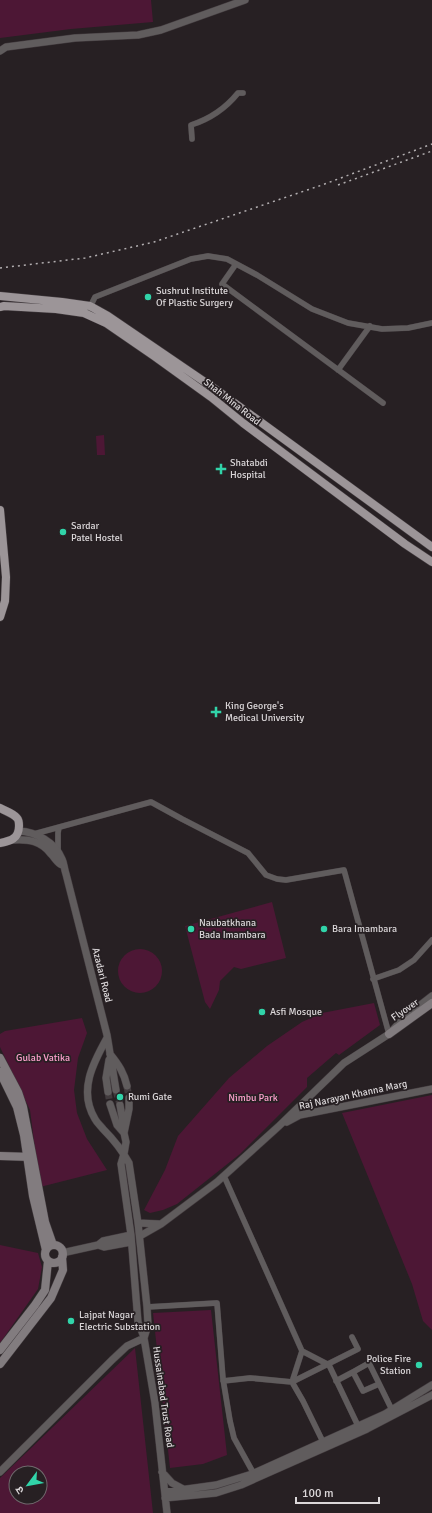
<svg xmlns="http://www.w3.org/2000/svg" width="432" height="1513" font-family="Signika,'Noto Sans Devanagari',sans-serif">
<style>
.green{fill:#4d1735;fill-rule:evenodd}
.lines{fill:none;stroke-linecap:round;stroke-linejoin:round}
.tertiary-tunnel{stroke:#423b3e;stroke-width:7;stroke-dasharray:7 3.5;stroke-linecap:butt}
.minor-casing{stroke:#443d40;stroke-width:6}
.tertiary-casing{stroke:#443d40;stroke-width:8}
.secondary-casing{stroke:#443d40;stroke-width:9}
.primary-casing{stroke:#443d40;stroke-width:9}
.minor{stroke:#605c5d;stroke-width:5.5}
.tertiary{stroke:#605c5d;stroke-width:7}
.secondary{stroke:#827c7f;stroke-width:8}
.primary{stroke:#9c9598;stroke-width:8}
.rail{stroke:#b2aeb0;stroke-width:1.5;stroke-dasharray:2 4;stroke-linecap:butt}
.poi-dot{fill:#31d4a9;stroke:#272023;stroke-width:1.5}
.labels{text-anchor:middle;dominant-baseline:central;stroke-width:3.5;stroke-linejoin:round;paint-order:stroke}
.poi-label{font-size:10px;fill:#dbd7d9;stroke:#272023;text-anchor:start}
.street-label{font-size:10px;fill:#dbd7d9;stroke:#272023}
.park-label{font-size:10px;fill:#fea1ce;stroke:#272023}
</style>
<rect width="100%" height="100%" fill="#272023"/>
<!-- green -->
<path class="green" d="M 0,0 L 151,0 L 153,22 L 71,29 L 0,38 Z
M 104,435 L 105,455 L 97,455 L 96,436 Z
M 272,902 L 286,958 L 241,969 L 234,967 L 220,981 L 219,990 L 210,1009 L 205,1002 L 185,926 Z
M118 971a22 22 0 1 1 44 0a22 22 0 1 1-44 0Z
M 374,1003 L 380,1025 L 339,1055 L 336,1053 L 307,1078 L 307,1087 L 240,1154 L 177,1204 L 163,1210 L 150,1213 L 144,1210 L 165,1170 L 178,1136 L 229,1078 L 267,1046 L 302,1022 L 322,1013 Z
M 82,1018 L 87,1033 L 78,1058 L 74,1090 L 77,1113 L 87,1139 L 107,1170 L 40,1187 L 30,1110 L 0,1047 L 0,1034 L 5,1031 Z
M 432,1095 L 432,1330 L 423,1321 L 412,1284 L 342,1113 Z
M 0,1245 L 38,1253 L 42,1267 L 38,1289 L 0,1343 Z
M 211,1310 L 227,1455 L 203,1464 L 170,1468 L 153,1313 Z
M 135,1348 L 153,1513 L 0,1513 L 0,1478 ZM 16,1473 L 40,1473 L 40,1497 L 16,1497 Z"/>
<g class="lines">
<!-- tertiary-tunnel -->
<path class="tertiary-tunnel" d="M 127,1086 L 129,1098
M 116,1090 L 120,1105
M 108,1092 L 110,1104"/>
<defs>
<path id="minor" d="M 192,139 L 191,125 C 210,119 225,109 238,93 L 243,93
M 236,264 L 222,284 L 383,403
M 89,309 L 95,297 L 191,259 L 208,256 L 227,259 L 257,275 L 312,309 L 348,323 L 382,329 L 408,328 L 432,323
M 338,370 L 370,326
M 34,834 L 151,802 L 182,819 L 248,853 L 266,875 L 277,879 L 286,880 L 344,870 L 389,1034
M 58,852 L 58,833 L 59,827
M 373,979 L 399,970 L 414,960 L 432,940
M 224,1176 L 302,1351 L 329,1365 L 360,1430
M 147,1307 L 217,1303 L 223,1379 L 230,1421 L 234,1438 L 255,1476
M 302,1351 L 292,1382 L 303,1401 L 325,1446
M 223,1381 L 250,1378 L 292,1382 L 358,1349 L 352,1337
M 336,1381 L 353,1372
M 379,1384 L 363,1391 L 353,1372 L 369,1363 L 393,1412"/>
<path id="tertiary" d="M 0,51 L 6,47 L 75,38 L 138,35 L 161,30 L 245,0
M 19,831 C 36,832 55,842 62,859 C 64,863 64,868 66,874 L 107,1035 L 116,1090
M 13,840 C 29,839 41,841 51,854 C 55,858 57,863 62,865
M 107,1038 C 93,1063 78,1091 95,1119 C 97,1123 101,1126 103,1129 C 113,1139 122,1150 129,1163 L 138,1223 L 147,1307 L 148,1325 L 144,1338 L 155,1403 L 167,1513
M 110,1054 C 119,1065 124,1073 127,1086
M 108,1092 L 106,1078 L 109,1060
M 129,1098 L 129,1109 L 124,1133 L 126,1142 L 124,1154 L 121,1164 L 131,1235 L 138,1322 L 144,1337
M 110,1104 L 117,1125 L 124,1133
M 120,1105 L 124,1128
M 287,1122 L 300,1115 L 432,1089
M 138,1223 L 160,1224
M 140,1236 L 161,1224 L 217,1182 L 279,1126 L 344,1063 L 389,1034 L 405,1017 L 432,996
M 98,1245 L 104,1247 L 131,1242
M 62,1253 L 98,1245 L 103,1241 L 131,1235
M 0,1472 L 112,1360 L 127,1346 L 144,1338
M 162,1472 L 172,1483 L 185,1490
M 165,1492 L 216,1485 L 252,1474 L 385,1414 L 432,1385
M 165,1498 L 216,1493 L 241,1485 L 367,1429 L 432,1395"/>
<path id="secondary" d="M 389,1034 L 432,1003
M 0,1058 L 18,1092 L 23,1107 L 45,1222 L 53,1245
M 0,1072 L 17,1107 L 24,1135 L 33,1196 L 46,1250
M 0,1156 L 32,1157
M45 1254a9 9 0 1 1 18 0a9 9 0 1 1-18 0Z
M 0,1350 L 35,1305 L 45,1290 L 48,1261
M 0,1364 L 51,1298 L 63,1270 L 62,1257"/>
<path id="primary" d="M 0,296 L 62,302 L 90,306 L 108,316 L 218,391 L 432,547
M 0,307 L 4,306 L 56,309 L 84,313 L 106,323 L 154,356 L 211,397 L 243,423 L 405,544 L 432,562
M 0,510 L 6,577 L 5,601 L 0,617
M 0,808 C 5,811 13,813 17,818 C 19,820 19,823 19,826 C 19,839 10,841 0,843"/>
</defs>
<!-- minor casing -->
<use href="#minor" class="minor-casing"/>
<!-- tertiary casing -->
<use href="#tertiary" class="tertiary-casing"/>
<!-- secondary casing -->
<use href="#secondary" class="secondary-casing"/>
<!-- primary casing -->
<use href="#primary" class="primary-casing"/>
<!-- minor -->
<use href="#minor" class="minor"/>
<!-- tertiary -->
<use href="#tertiary" class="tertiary"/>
<!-- secondary -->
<use href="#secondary" class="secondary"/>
<!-- primary -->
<use href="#primary" class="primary"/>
<!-- rail -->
<path class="rail" d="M 338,185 L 432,151
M 0,268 L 85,258 L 154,242 L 322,185 L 432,144"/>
</g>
<!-- markers -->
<g class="poi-dot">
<circle cx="148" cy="297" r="4"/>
<path d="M219 463h4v4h4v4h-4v4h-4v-4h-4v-4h4z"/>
<circle cx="63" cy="532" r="4"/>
<path d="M214 706h4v4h4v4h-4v4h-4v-4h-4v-4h4z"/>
<circle cx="191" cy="929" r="4"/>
<circle cx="324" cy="929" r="4"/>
<circle cx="262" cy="1012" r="4"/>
<circle cx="120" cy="1097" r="4"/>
<circle cx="71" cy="1321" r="4"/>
<circle cx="419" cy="1365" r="4"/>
</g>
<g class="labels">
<!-- poi labels -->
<g class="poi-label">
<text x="156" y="291">Sushrut Institute<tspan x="156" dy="12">Of Plastic Surgery</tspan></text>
<text x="230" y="463">Shatabdi<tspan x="230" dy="12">Hospital</tspan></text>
<text x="71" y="526">Sardar<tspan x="71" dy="12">Patel Hostel</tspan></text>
<text x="225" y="706">King George's<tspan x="225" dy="12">Medical University</tspan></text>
<text x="199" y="923">Naubatkhana<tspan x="199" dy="12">Bada Imambara</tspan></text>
<text x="332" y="929">Bara Imambara</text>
<text x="270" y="1012">Asfi Mosque</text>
<text x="128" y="1097">Rumi Gate</text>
<text x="79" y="1315">Lajpat Nagar<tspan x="79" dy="12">Electric Substation</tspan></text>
<text x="411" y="1359" text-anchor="end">Police Fire<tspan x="411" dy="12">Station</tspan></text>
</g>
<!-- street labels -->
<g class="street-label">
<text transform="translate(232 402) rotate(38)">Shah Mina Road</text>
<text transform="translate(102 975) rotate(76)">Azadari Road</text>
<text transform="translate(405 1010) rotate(-35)">Flyover</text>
<text transform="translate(353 1095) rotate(-12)">Raj Narayan Khanna Marg</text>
<text transform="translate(163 1397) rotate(82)">Hussainabad Trust Road</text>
</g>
<!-- park labels -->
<g class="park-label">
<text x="43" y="1058">Gulab Vatika</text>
<text x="253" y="1098">Nimbu Park</text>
</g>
</g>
<!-- north arrow -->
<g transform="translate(28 1485) rotate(238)"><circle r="19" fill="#272023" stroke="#6f696c"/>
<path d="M0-3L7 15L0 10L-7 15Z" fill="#31d4a9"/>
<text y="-6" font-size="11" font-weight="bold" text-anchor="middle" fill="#dbd7d9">उ</text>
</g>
<!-- scale -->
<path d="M296 1497v6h83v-6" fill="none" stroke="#dbd7d9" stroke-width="2"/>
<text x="302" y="1497" font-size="12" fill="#dbd7d9" stroke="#272023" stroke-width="3" paint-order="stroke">100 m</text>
</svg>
